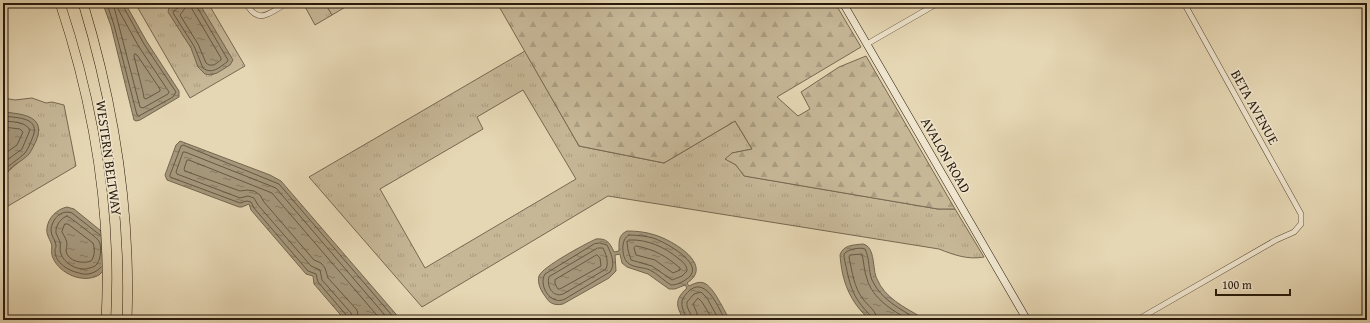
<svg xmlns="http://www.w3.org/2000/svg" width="1370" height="323" font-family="'Gentium Book Plus',serif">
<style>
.grass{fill:url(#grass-tufts);stroke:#776851;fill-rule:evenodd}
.forest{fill:url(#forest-firs);stroke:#776851}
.water{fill:url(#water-ripples);stroke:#73654e}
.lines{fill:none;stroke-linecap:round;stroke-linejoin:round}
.shore{stroke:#665843;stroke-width:1}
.street-casing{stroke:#584935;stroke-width:6}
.secondary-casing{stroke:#281a0b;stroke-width:8}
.highway-casing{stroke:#281a0b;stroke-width:10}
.street{stroke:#efe5ce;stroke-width:5}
.secondary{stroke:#efe5ce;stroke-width:7}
.highway{stroke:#e6d7b4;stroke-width:9}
.labels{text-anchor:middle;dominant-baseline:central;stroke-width:3;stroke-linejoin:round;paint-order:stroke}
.street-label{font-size:14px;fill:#281a0b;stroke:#efe5ce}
</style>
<defs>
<pattern id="grass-tufts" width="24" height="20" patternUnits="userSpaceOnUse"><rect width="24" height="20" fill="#c6b797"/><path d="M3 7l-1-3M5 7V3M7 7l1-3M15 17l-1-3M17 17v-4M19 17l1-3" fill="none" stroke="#aa9d81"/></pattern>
<pattern id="forest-firs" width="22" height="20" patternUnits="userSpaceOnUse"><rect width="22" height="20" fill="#c6b797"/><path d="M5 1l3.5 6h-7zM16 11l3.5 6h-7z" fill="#aa9d81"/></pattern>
<pattern id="water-ripples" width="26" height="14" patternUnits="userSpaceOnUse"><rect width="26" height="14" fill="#a5977b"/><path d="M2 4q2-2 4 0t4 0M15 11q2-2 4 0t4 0" fill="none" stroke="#867a63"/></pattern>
</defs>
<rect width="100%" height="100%" fill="#e6d7b4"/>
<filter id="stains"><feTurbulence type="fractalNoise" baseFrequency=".005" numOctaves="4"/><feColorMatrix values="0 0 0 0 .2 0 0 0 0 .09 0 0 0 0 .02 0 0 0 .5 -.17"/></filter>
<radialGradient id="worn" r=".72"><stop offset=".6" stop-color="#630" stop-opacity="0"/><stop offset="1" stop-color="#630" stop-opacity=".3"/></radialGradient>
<!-- grass -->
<path class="grass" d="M 135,3 L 208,3 L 245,66 L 190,98 Z
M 303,3 L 305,3 L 306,4 L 307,3 L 325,3 L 332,15 L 315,25 Z
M 525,51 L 579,146 L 664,163 L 735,121 L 752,149 L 732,153 L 726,159 L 736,165 L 745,176 L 938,209 L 955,209 L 984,257 C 968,260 954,255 939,249 L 608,196 L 422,307 L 309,177 ZM 523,90 L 576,179 L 425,268 L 380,189 L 483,129 L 477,117 Z
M 3,98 L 15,100 L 32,98 L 46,103 L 52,102 L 64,105 L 76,166 L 3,209 L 3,177 C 20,158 34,156 39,129 L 23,115 L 3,112 Z"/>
<!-- forest -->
<path class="forest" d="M 325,3 L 352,3 L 332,15 Z
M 497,3 L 835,3 L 861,47 L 777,97 L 798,116 L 810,109 L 801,92 L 839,67 L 866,56 L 955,209 L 938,209 L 744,176 L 736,165 L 725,159 L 732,153 L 752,149 L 735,121 L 664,163 L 579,146 Z"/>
<!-- water -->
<path class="water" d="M 104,3 L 125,3 L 147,42 L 179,91 L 179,97 L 140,120 L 136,121 L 134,120 L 111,26 L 104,7 Z
M 179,3 L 199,3 L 233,60 L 230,65 L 217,73 L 211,75 L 205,74 L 198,67 L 191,48 L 168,12 L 169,8 Z
M 3,112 C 21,114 47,115 36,141 C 34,145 32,150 29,154 C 25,158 21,161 16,164 C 11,167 7,172 3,177 Z
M 180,141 L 270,175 L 281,181 L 401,320 L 345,320 L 314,284 L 313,276 L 306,274 L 251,210 L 249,204 L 242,207 L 239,207 L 167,180 L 165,175 L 176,145 Z
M 67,207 L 74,209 L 106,235 L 106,268 C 104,270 101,273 99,275 C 83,284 60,274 53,258 C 50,252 53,247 51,243 C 49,238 46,234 47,228 C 48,218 57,209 67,207 Z
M 627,231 C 637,231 646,232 655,235 C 672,240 715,265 687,283 L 689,286 C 693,284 699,281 704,283 C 714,287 724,311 730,320 L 684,320 C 676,306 674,300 687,288 L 685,285 L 675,289 L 669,289 L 648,274 L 627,267 L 622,263 L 620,254 L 615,255 L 616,271 L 609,278 L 563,304 C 554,306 549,303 545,296 C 541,291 537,283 539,276 C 542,267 585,244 596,239 C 607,238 610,243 614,252 L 619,251 C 619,242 618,235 627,231 Z
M 863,244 C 876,247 872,270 877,279 C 885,298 904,307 921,317 L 923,320 L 870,320 C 850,302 842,282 840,255 C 843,245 853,245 863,244 Z"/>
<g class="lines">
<!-- shore -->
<path class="shore" d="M 108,3 L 108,7 L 114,25 L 137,115 L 139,116 L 173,97 L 176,92 L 144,44 L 123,6 L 122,3
M 113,3 L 140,107 L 143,108 L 168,94 L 169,92 L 139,47 L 118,9 L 117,3
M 180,3 L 179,7 L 174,11 L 173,13 L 194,46 L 203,68 C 212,75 220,67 227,62 L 228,60 L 197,7 L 196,3
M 185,3 L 185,8 L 180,15 L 198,44 L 206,63 L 209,65 L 214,65 L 221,60 L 221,58 L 192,9 L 191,3
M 135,54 L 137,55 L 160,89 L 160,91 L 146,99 L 144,98 L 143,92 L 134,56 Z
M 3,116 C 18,118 42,117 32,139 C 30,144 28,149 25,153 C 18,160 10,164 3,171
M 3,121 C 12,122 25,121 30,130 L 22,149 L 3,163
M 3,127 L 20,129 L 23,132 L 17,145 L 3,155
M 67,216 C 70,217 97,238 99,241 C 102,247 101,262 95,266 C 92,268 88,268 86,269 C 76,270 64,263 61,254 C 59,250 61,246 60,242 C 59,239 57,236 56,233 C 55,226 61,218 67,216 Z
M 65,224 L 68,224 L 93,243 C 95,249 95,256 91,261 C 83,264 68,262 66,251 C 66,249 67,246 67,244 C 67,240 64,236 62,232 Z
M 100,235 L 72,213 C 61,209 52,219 51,230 C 51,236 55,239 56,245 C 56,249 55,247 55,251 C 55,263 69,271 79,273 C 87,276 96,273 101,267
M 629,235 C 637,235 645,236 653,238 C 665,242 706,264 688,278 C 683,282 677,285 671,285 C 664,281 658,274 650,270 C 644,267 632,268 627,262 C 622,257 620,239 629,235 Z
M 629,240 C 647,239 665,247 679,259 C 683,262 687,265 687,271 L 682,276 L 672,280 L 652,266 L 631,260 L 628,250 L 627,242 Z
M 600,243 L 607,245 C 611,253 616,264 610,272 L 565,299 C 551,306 538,286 545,274 L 594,244 Z
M 636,246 C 654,249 666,256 680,268 L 680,270 L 673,273 L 655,260 L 636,255 L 634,248 Z
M 598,248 L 603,248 C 606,254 609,263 606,269 L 563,294 C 553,298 546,286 549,277 Z
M 597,255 L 600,258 L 601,266 L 560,289 L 558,289 L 555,284 L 555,280 Z
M 348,320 L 347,316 L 318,282 L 316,274 L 308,271 L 254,208 L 251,202 L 247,201 L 240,203 L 170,177 L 170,175 L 181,146 L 183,145 L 279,184 L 396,320
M 353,320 L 351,313 L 322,280 L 320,270 L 311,266 L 258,205 L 254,198 L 248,196 L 240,198 L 177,174 L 176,172 L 183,152 L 185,152 L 276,188 L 389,320
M 359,320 L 357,310 L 328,278 L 325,268 L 321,263 L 314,260 L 264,202 L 260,195 L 254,191 L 247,190 L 240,191 L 185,171 L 184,169 L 187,160 L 189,160 L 272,193 L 381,320
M 687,320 C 686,314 681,309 682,302 C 682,298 687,293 690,290 C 707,277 719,309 725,320
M 692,320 C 692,313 686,309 687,302 L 694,294 L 701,292 L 707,298 L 719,320
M 698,320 L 697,313 L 693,304 L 698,298 L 702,302 L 713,320
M 872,320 L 871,316 C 851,296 850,285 844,257 L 844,254 C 848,249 860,247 865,249 C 870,259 868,270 872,280 C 881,300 901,309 918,320
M 877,320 C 877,311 868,306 863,299 C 854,288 852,271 849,257 L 850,255 L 862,254 C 864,262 864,271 867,279 C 873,299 892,310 909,320"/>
<defs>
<path id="street" d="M 246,3 C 259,26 269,13 287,3
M 867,44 L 938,3
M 1137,320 L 1276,240 L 1294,232 L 1301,224 L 1301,214 L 1184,3"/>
<path id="secondary" d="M 843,3 L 1027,320"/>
<path id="highway" d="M 60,3 C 94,105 112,212 106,320
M 83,3 C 114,105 131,213 127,320"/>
</defs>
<!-- street casing -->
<use href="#street" class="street-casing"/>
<!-- secondary casing -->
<use href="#secondary" class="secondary-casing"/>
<!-- highway casing -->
<use href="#highway" class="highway-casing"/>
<!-- street -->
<use href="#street" class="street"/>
<!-- secondary -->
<use href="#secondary" class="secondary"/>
<!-- highway -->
<use href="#highway" class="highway"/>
</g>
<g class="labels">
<!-- street labels -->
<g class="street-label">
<text transform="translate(1255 107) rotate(61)">BETA AVENUE</text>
<text transform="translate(946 155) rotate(60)">AVALON ROAD</text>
<text transform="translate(109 158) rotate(82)">WESTERN BELTWAY</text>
</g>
</g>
<!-- margin -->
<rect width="1370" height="323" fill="none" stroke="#e6d7b4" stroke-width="16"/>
<rect x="4" y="4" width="1362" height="315" fill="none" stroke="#281a0b" stroke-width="2"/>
<rect x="8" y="8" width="1354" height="307" fill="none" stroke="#281a0b"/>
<!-- scale -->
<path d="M1216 289v6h74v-6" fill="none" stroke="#281a0b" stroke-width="2"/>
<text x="1222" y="289" font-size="12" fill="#281a0b" stroke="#efe5ce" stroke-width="3" paint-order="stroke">100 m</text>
<rect width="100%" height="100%" filter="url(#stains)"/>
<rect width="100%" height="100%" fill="url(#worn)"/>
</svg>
